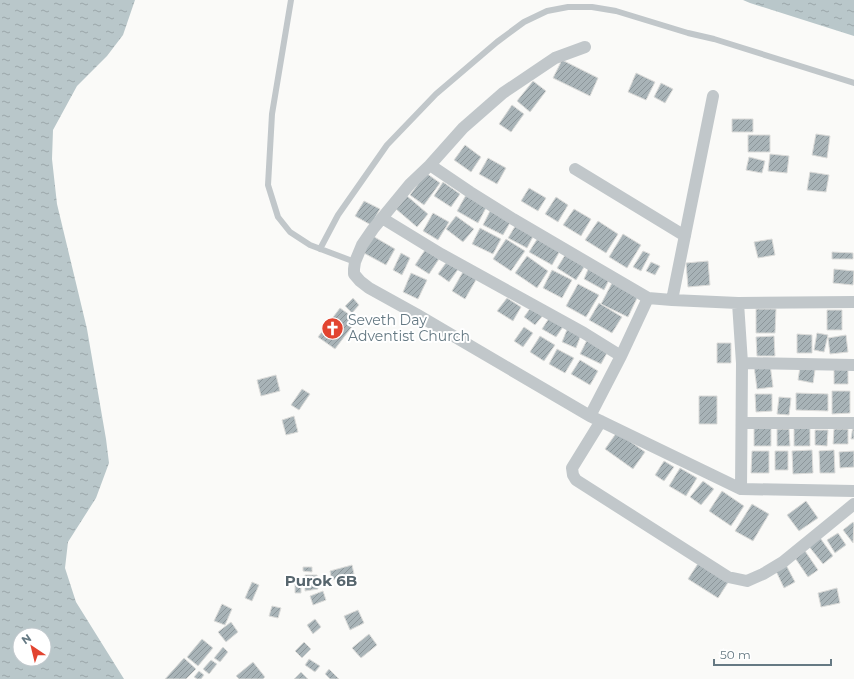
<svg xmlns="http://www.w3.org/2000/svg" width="854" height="679" font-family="Montserrat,sans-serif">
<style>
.water{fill:url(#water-ripples);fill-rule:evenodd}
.building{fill:url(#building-hatch);stroke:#dcdcda}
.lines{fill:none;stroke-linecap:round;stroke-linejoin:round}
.lane{stroke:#c1c7ca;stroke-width:6}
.street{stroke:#c1c7ca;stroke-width:12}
.labels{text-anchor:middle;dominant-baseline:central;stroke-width:4;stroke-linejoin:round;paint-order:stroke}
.poi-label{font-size:14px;fill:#657983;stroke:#fff;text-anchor:start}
.neighbourhood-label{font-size:15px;font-weight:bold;fill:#57666e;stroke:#fff}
</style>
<defs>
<pattern id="water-ripples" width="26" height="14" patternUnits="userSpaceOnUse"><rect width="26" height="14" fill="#b9c7ca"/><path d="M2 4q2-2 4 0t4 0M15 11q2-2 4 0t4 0" fill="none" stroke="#9aa6a9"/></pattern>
<pattern id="building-hatch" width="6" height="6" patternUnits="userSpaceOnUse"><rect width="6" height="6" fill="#a8b3b7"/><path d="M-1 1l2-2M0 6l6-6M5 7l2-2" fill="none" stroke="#8c969a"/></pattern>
</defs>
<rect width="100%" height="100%" fill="#fafaf8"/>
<!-- water -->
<path class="water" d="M 0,0 L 135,0 L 123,35 L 107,56 L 77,86 L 53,130 L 52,159 L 57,204 L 87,329 L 106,439 L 109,463 L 96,498 L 68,542 L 65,568 L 76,602 L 124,679 L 0,679 ZM 20,635 L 44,635 L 44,659 L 20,659 Z
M 743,0 L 854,0 L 854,36 L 750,3 Z"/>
<!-- building -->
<path class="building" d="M 562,60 L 598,78 L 590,96 L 553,78 Z
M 636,73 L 655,82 L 646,100 L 628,92 Z
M 533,81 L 546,91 L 530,112 L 517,101 Z
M 661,83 L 673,89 L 665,103 L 654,97 Z
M 512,105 L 524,114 L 511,132 L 499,124 Z
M 732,119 L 753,119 L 753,132 L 732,132 Z
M 816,134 L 830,136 L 827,158 L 812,155 Z
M 748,135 L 770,135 L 770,152 L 748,152 Z
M 465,145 L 481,157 L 471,172 L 454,160 Z
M 770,154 L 789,156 L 787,173 L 768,171 Z
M 749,157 L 765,161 L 762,173 L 746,170 Z
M 488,158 L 506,168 L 497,184 L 479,174 Z
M 810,172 L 829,175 L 826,192 L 807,190 Z
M 426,173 L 440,183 L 424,205 L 410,195 Z
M 443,182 L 460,194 L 451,207 L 434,196 Z
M 529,188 L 546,198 L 538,211 L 521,201 Z
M 466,195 L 487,206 L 478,223 L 457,211 Z
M 407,196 L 428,214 L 417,227 L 396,209 Z
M 556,197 L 568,205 L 558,222 L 545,214 Z
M 364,201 L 380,209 L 371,225 L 355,216 Z
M 574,209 L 591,219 L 581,236 L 563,225 Z
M 490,211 L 511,221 L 503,235 L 483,225 Z
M 433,213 L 449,222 L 438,240 L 423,231 Z
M 456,216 L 474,229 L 463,242 L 446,229 Z
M 598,221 L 618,234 L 606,253 L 585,240 Z
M 517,223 L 535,233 L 527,248 L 508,238 Z
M 480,228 L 501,239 L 493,254 L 472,244 Z
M 623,234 L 641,245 L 627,268 L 609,257 Z
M 371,235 L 395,249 L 386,265 L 362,252 Z
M 539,236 L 561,249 L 552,265 L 529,252 Z
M 506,239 L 525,251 L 511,271 L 493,259 Z
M 772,239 L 775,255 L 758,258 L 754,242 Z
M 425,250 L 439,259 L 429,274 L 415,265 Z
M 643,251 L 650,254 L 641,271 L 633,267 Z
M 567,252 L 586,264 L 576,280 L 557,268 Z
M 832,252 L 853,253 L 853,259 L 832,259 Z
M 401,253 L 410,258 L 402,275 L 393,270 Z
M 527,256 L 548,271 L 537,288 L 515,273 Z
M 448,260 L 459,268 L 449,282 L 438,274 Z
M 708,261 L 710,285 L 688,287 L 686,263 Z
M 651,262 L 660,266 L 655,275 L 646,271 Z
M 589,267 L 610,278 L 604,290 L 584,279 Z
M 834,269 L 854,271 L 853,285 L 833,283 Z
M 464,270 L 477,278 L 465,299 L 452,291 Z
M 552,270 L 572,280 L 562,298 L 543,288 Z
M 411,273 L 427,280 L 418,299 L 403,292 Z
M 612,283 L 638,296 L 628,317 L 601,304 Z
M 578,284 L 599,295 L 586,317 L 566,306 Z
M 353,298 L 359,305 L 352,313 L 345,306 Z
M 507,298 L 521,307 L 513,321 L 497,311 Z
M 599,303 L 622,317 L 612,333 L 589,320 Z
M 532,306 L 544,314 L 535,325 L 524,317 Z
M 340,308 L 357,320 L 335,349 L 318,337 Z
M 756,309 L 776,309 L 775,333 L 756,333 Z
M 827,310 L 842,310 L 842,330 L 827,330 Z
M 551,315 L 565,324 L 556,337 L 542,329 Z
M 524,327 L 533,333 L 523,347 L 514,341 Z
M 568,327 L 582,332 L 576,348 L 562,342 Z
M 817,333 L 828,335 L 824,352 L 814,350 Z
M 797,334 L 812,335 L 812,353 L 797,353 Z
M 846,335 L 848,352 L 830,354 L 828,338 Z
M 540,336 L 555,345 L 544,361 L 530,352 Z
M 774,336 L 775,356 L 757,356 L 756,337 Z
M 587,340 L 608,351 L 601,364 L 580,354 Z
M 717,343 L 731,343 L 731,363 L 717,363 Z
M 557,349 L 574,358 L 565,373 L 549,364 Z
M 580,360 L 598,371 L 590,385 L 571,374 Z
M 770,364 L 773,387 L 757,389 L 754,366 Z
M 800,367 L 815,370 L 813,383 L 798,380 Z
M 834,368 L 848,368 L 848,384 L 834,384 Z
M 276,375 L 280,391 L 261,396 L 257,380 Z
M 302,389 L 310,394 L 299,410 L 291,405 Z
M 832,391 L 850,391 L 850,413 L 832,414 Z
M 796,393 L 828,394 L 828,411 L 796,410 Z
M 755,394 L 772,394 L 772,411 L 756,412 Z
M 699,396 L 717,396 L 717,424 L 699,424 Z
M 779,397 L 791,398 L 789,415 L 777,414 Z
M 294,416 L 298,432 L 286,435 L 282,420 Z
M 754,426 L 771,426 L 771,446 L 754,446 Z
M 853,426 L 854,427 L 854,439 L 851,439 Z
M 794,428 L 810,428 L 810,446 L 794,446 Z
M 777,429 L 789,429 L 790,446 L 777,446 Z
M 834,429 L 848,429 L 848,444 L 833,444 Z
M 815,430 L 828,430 L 827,446 L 815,445 Z
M 617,432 L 645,452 L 633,469 L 605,449 Z
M 812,450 L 813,473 L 793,474 L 792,451 Z
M 834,450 L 835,473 L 820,473 L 819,451 Z
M 752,451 L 769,451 L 769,473 L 751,473 Z
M 775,451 L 788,451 L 788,470 L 775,470 Z
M 854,451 L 854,467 L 840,468 L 839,452 Z
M 664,461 L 674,467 L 664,481 L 655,475 Z
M 680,468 L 697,478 L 686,496 L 669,486 Z
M 703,481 L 714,489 L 701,505 L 690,497 Z
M 722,491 L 744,506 L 731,526 L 709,511 Z
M 806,501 L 818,518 L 799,531 L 787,515 Z
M 752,504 L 769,514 L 753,541 L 735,531 Z
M 853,522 L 854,524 L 853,543 L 843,530 Z
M 838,533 L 846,545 L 835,553 L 827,540 Z
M 818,535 L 833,556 L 823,564 L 807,544 Z
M 803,548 L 818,570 L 808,577 L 793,555 Z
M 699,562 L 729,581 L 718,598 L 688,579 Z
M 352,565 L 354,574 L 332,580 L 330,571 Z
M 786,565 L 795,582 L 784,588 L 776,571 Z
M 303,567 L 312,567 L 312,572 L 303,571 Z
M 305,575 L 317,575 L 318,581 L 305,581 Z
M 295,579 L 301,579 L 301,593 L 295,593 Z
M 252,582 L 259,585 L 252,601 L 245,598 Z
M 317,584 L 318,589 L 305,591 L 305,585 Z
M 837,588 L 840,603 L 821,607 L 818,593 Z
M 323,591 L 326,600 L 313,605 L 310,596 Z
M 222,604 L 232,609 L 225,625 L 214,621 Z
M 272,606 L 281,608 L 278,618 L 269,616 Z
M 358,610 L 364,623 L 350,630 L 344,616 Z
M 315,619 L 321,627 L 313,634 L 307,625 Z
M 231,622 L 238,632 L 226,642 L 218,632 Z
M 369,634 L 377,645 L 361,658 L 352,648 Z
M 202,639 L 213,648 L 198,666 L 187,657 Z
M 304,642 L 311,649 L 302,658 L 295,651 Z
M 223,647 L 228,652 L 220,662 L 214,658 Z
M 184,658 L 196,669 L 186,679 L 165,679 Z
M 309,659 L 320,666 L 315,672 L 305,665 Z
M 211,660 L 217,664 L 209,674 L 203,669 Z
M 253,662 L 265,677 L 263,679 L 239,679 L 236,676 Z
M 329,669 L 339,679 L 330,679 L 325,674 Z
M 199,671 L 204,675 L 201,679 L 197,679 L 194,677 Z
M 301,672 L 308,679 L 294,679 Z"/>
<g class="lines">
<!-- lane -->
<path class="lane" d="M 291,0 L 272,114 L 268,185 L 278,217 L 290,232 L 310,245 L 355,262
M 320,249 L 338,215 L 387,145 L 436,94 L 497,42 L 524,22 L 547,11 L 568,7 L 592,7 L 616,11 L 688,33 L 714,39 L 854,83"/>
<!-- street -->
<path class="street" d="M 430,165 L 463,128 L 503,93 L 555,58 L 585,47
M 575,169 L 685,236
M 382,218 L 441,254 L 584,333 L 621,356 L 648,298
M 672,300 L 713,96
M 854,302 L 738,303 L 672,300 L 648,298 L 513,219 L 470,192 L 430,165 L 410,184 L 373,229 L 362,245 L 355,262 L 354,269 L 354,274 L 360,281 L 369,288 L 416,314 L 590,416 L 741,489 L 854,491
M 738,303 L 742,363 L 741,489
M 742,363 L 854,365
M 590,416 L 621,356
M 601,421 L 572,468 L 573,475 L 576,480 L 728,577 L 747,581 L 763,574 L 783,562 L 854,504
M 742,423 L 854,423"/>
</g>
<!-- icons -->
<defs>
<symbol id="church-disc" viewBox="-11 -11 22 22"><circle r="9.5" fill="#e24430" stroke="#fff"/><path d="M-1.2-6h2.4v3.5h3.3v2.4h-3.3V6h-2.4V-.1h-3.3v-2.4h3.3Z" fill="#fff"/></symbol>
</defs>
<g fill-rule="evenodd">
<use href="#church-disc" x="320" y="316" width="25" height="25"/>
</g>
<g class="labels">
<!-- poi labels -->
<g class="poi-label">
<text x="348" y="320">Seveth Day<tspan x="348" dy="16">Adventist Church</tspan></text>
</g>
<!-- neighbourhood labels -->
<g class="neighbourhood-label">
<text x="321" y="580">Purok 6B</text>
</g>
</g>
<!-- north arrow -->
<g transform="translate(32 647) rotate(325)"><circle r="19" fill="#ffffff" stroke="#c1c9cd"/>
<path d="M0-3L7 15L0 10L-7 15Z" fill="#e24430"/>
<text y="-6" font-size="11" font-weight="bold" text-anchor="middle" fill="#657983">N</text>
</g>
<!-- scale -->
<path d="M714 659v6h117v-6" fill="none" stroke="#657983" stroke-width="2"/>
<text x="720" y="659" font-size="12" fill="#657983" stroke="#ffffff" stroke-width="3" paint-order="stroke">50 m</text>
</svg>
